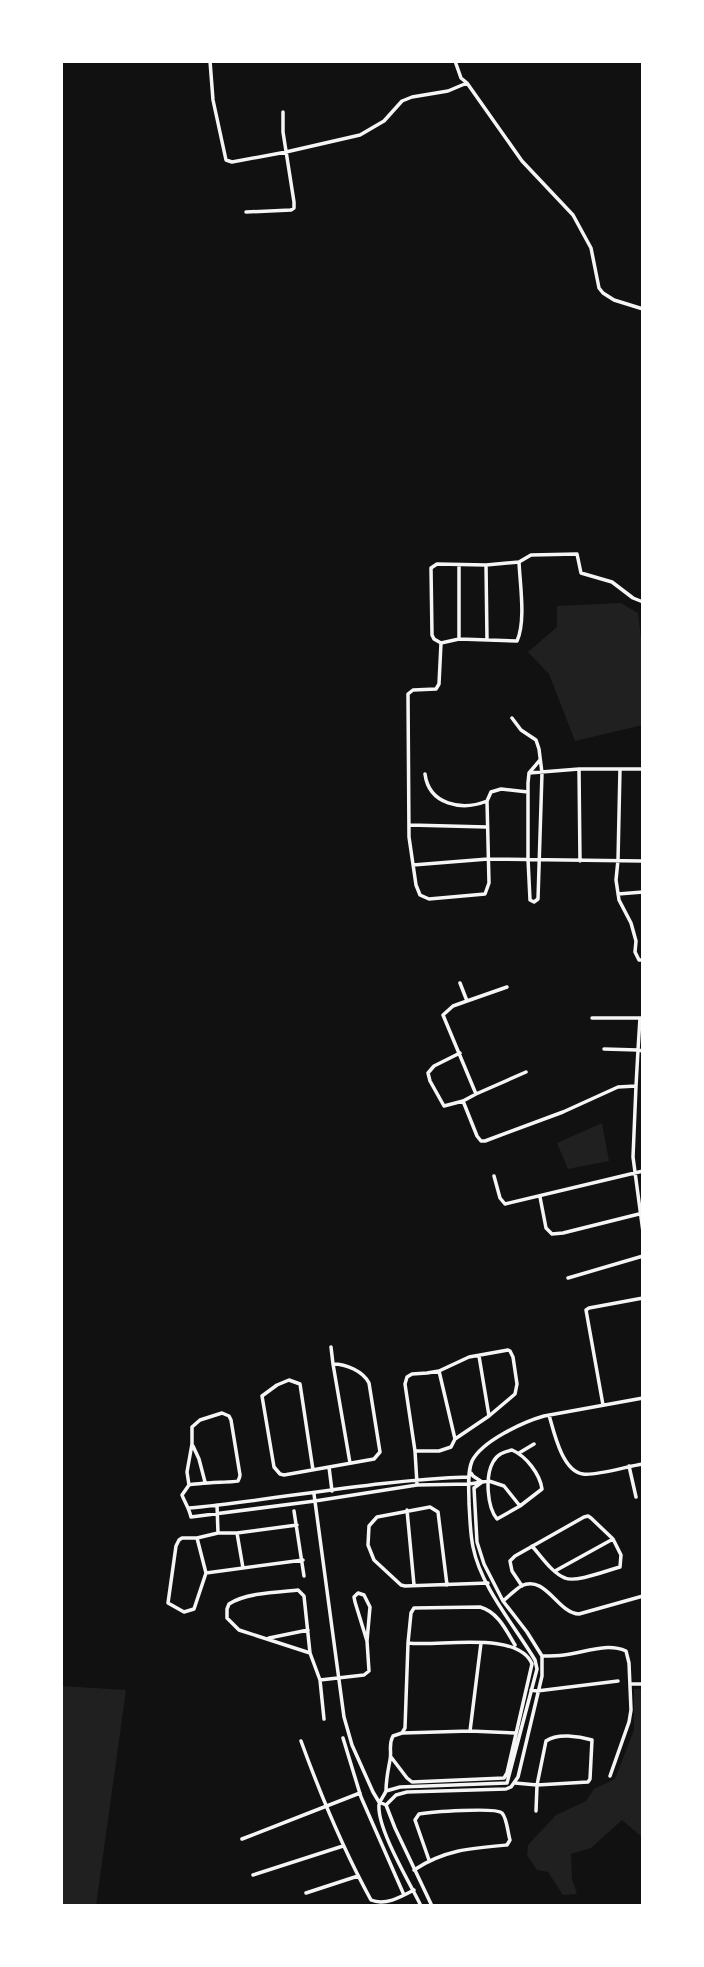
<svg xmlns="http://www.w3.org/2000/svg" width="704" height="1967" font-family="'PT Sans Narrow',sans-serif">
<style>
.green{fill:#202020}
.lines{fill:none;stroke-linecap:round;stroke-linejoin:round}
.minor{stroke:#f5f5f5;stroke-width:3.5}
</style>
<rect width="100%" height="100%" fill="#111"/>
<!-- green -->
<path class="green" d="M 621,603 L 638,613 L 643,655 L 643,725 L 575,741 L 549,674 L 528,652 L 557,627 L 557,606 Z
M 602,1123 L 609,1161 L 568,1169 L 557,1143 Z
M 61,1686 L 126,1690 L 96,1906 L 61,1906 Z
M 634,1689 L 643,1689 L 643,1838 L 622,1820 L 591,1848 L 571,1854 L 572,1879 L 577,1894 L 563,1895 L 548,1872 L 537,1870 L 527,1855 L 528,1845 L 556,1815 L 586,1801 L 594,1789 L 615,1779 L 634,1730 Z"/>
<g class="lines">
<!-- minor -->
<path class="minor" d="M 210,61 L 213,100 L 226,160 L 232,162 L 286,152 L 360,135 L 384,121 L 402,101 L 412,97 L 448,91 L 467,83
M 455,61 L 461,78 L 467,83 L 522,161 L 573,215 L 591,248 L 599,288 L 603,293 L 614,300 L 643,309
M 246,212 L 291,210 L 294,208 L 294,202 L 283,132 L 283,112
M 459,565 L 459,639
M 486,565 L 487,640
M 441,643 L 459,639 L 517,641 C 526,621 520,585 519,562
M 512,718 L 521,730 L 536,740 L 539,749 L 542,773 L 538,899 L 534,902 L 530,900 L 528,859 L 528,783 L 529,773 L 540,760
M 579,769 L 580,861
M 620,769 L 618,860 L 616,880 L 619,900 L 631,923 L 636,941 L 635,952 L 639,960 L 643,960
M 529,773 L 579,769 L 643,769
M 425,774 C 429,805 462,811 487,801
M 528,792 L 501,789 L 491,792 L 487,801 L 489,883 L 485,894 L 429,899 L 420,895 L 416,885 L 409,837 L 408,694 L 413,690 L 436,689 L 439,684 L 441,643 L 434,639 L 432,635 L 431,568 L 437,564 L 486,565 L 519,562 L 531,555 L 577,554 L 581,573 L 612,582 L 633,598 L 643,602
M 410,825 L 487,827
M 413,865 L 488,859 L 643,861
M 618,894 L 643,892
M 467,1001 L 507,987
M 592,1018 L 641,1018
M 604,1049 L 638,1050 L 640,1018
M 460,1053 L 434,1066 L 428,1073 L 430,1081 L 444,1106 L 463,1101 L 476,1094 L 443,1015 L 453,1006 L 467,1001 L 460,983
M 636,1086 L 633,1157 L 643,1232
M 476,1094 L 526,1072
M 463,1101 L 477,1136 L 481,1141 L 485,1141 L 563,1112 L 618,1087 L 636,1086 L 638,1050 L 643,1051
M 494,1176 L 500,1198 L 505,1204 L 643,1171
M 540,1197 L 546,1228 L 552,1234 L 563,1233 L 643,1213
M 568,1278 L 643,1256
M 331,1347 L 333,1364
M 479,1356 L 489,1416
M 439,1371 L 455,1439
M 603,1405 L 586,1310 L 589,1308 L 643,1298
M 549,1415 C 554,1432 562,1471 583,1474 C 597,1476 628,1466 643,1464
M 193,1446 L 199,1459 L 205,1482
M 512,1450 C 526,1456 540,1474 542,1489 L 520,1506 L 497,1519 C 487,1507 485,1476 493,1462 C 497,1454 504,1452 512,1450 Z
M 415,1451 L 439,1451 L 451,1447 L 455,1439 L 489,1416 L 515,1394 L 517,1384 L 513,1357 L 510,1351 L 508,1350 L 469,1357 L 439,1371 L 427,1373 L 412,1374 L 407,1377 L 405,1384 L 415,1451 L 417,1484
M 519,1453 L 534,1444
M 629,1466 L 636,1497
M 329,1467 L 332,1491
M 313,1470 L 300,1384 L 289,1380 L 277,1385 L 262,1396 L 274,1467 L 280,1474 L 284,1475 L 374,1459 L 380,1452 L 369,1383 C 363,1371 346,1364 333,1364 L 350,1463
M 189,1485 C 196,1483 236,1482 238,1481 C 239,1479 240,1477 240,1475 L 231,1420 L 229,1416 L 222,1413 L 200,1420 L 192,1427 L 192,1444 L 187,1472 L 189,1485 L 182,1495 C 185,1503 189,1508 191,1517 L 315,1501 L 417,1485 L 469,1484 L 489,1481 L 504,1486 L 520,1506
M 314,1494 L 344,1717 L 352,1745 L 373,1792 L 379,1802 L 386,1805 L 395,1828 L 432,1906
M 217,1505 L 218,1533
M 189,1508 C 283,1499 375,1480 469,1477
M 407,1510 L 414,1585
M 294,1511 L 304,1576
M 237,1533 L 243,1568
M 197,1538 L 206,1573 L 194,1609 L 184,1612 L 168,1603 L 176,1546 L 179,1540 L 182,1538 L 197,1538 L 218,1533 L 237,1533 L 297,1525
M 532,1546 C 541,1556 552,1573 565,1578 C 576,1583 608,1570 620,1567 L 621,1555 L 613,1539 L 555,1571
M 206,1573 L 303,1560
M 447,1585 L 438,1512 L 430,1507 L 377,1517 L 369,1526 L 368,1545 L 374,1560 L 401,1585 L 405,1586 L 488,1583
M 522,1586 L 512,1571 L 510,1561 L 515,1556 L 584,1517 L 588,1516 L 591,1518 L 613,1539
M 503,1601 C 509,1596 515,1590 521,1586 C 546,1574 557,1613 579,1614 L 643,1596
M 269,1638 L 308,1630
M 408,1643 L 411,1613 L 414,1608 L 480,1607 C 498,1612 506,1630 515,1645
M 310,1653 L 239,1630 L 227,1618 L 227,1609 L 229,1604 C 245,1593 278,1592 298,1590 L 304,1596 L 310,1653 L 320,1680 L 324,1719
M 542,1656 C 549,1656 557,1656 564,1655 C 584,1653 606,1642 626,1651 L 629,1663 L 631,1710 L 629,1722 L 610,1776
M 320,1680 L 364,1675 L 369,1671 L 367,1641 L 355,1602 L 354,1597 L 358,1593 L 364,1595 L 370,1607 L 367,1641
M 631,1684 L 643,1684
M 531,1690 L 537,1691 L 618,1681
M 470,1731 L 481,1643
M 403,1733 L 470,1731 L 516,1733
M 343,1738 L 361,1797 L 404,1895
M 301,1741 C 321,1796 343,1849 371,1900 C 385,1906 401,1897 414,1890
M 515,1783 L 537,1785 L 588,1782 L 590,1779 L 592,1740 C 579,1736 557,1733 546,1741 L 537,1785 L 536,1811
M 386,1791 C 386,1779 388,1771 390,1760 C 392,1751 388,1745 393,1736 L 402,1733 L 405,1728 L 408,1643 C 439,1647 518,1630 532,1664 L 507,1773 L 504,1778 L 412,1782 L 407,1778 L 391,1757
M 386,1805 L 396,1795 L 407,1792 L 506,1789 L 511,1787 L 518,1777 L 542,1676 L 542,1656 L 527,1632 L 503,1601 L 484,1564 L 477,1542 L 474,1488 L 482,1482 L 473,1476 L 471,1473
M 242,1839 L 360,1793
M 414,1870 C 444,1850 471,1848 507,1845 L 510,1840 C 508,1834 507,1818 502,1813 C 495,1807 430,1812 419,1814 L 415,1820 L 429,1860
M 253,1875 L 343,1846
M 306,1893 L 358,1876
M 421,1906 C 410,1883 377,1829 379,1805 C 380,1800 384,1796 386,1791 L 400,1787 L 507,1783 L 537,1669 L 535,1660 C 514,1625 481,1587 473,1547 C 470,1533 470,1517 469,1504 C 469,1490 467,1473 472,1461 C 482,1441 523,1422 544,1416 L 643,1398"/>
</g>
<!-- border -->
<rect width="704" height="1967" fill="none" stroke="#ffffff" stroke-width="126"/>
</svg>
